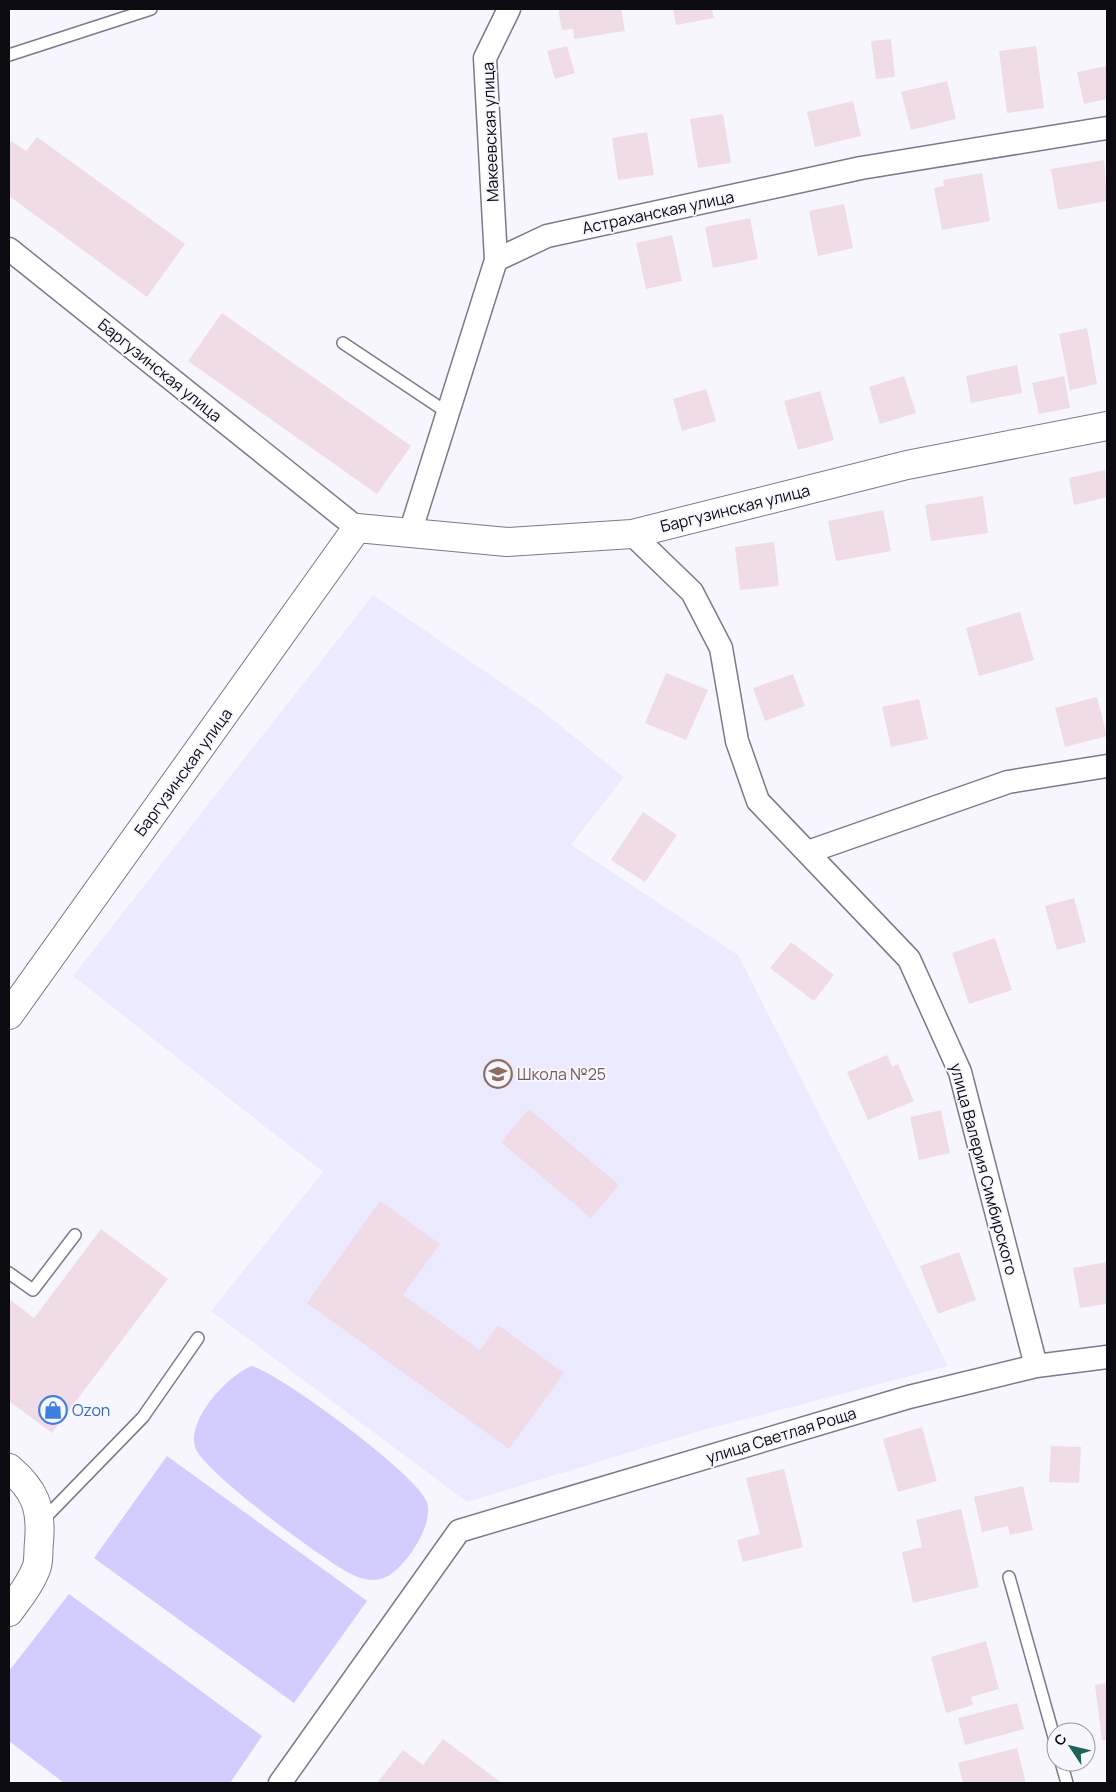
<svg xmlns="http://www.w3.org/2000/svg" width="1116" height="1792" font-family="Manrope,sans-serif">
<style>
.built{fill:#eceaff}
.green{fill:#d2ccff}
.building{fill:#efdce7}
.lines{fill:none;stroke-linecap:round;stroke-linejoin:round}
.lane-casing{stroke:#7c7a8b;stroke-width:14}
.street-casing{stroke:#7c7a8b;stroke-width:25}
.secondary-casing{stroke:#7c7a8b;stroke-width:30}
.lane{stroke:#fff;stroke-width:11}
.street{stroke:#fff;stroke-width:22}
.secondary{stroke:#fff;stroke-width:28}
.labels{text-anchor:middle;dominant-baseline:central;stroke-width:4;stroke-linejoin:round;paint-order:stroke}
.street-label{font-size:16px;fill:#0c0b11;stroke:#f7f6fe}
.education-label{font-size:16px;fill:#785e54;stroke:#f7f6fe;text-anchor:start}
.shop-label{font-size:16px;fill:#366cbe;stroke:#f7f6fe;text-anchor:start}
</style>
<rect width="100%" height="100%" fill="#f7f6fe"/>
<!-- built -->
<path class="built" d="M 373,595 L 537,707 L 624,777 L 571,845 L 738,955 L 948,1366 L 696,1432 L 467,1502 L 211,1311 L 323,1172 L 73,976 Z"/>
<!-- green -->
<path class="green" d="M 252,1366 C 281,1374 419,1476 427,1502 C 434,1525 406,1567 386,1577 C 375,1582 363,1580 353,1575 C 326,1562 202,1471 195,1447 C 187,1419 228,1375 252,1366 Z
M 167,1456 L 367,1601 L 294,1703 L 94,1558 Z
M 69,1594 L 262,1736 L 230,1783 L 64,1783 L 9,1741 L 9,1671 Z"/>
<!-- building -->
<path class="building" d="M 558,9 L 621,9 L 625,31 L 574,39 L 573,29 L 562,30 Z
M 673,9 L 712,9 L 714,18 L 676,25 Z
M 891,39 L 895,77 L 876,79 L 871,41 Z
M 567,46 L 575,73 L 555,79 L 547,51 Z
M 1036,46 L 1044,108 L 1007,113 L 999,51 Z
M 1107,66 L 1107,99 L 1084,104 L 1077,72 Z
M 947,81 L 956,119 L 911,130 L 901,92 Z
M 853,101 L 861,136 L 815,147 L 807,112 Z
M 723,114 L 731,163 L 698,168 L 690,119 Z
M 647,132 L 654,175 L 618,180 L 612,138 Z
M 37,137 L 185,244 L 147,297 L 9,196 L 9,144 L 11,141 L 26,151 Z
M 1104,160 L 1107,201 L 1058,210 L 1051,169 Z
M 982,173 L 990,221 L 942,230 L 934,188 L 944,186 L 943,180 Z
M 844,204 L 853,248 L 818,256 L 809,211 Z
M 750,218 L 758,259 L 713,268 L 705,227 Z
M 672,235 L 682,281 L 646,289 L 636,243 Z
M 222,313 L 411,446 L 377,494 L 188,361 Z
M 1087,328 L 1097,384 L 1070,390 L 1059,334 Z
M 1017,365 L 1022,393 L 971,403 L 966,376 Z
M 904,376 L 916,413 L 880,424 L 869,387 Z
M 1064,376 L 1070,408 L 1039,414 L 1032,383 Z
M 706,389 L 716,421 L 682,431 L 673,399 Z
M 820,391 L 834,440 L 798,450 L 784,401 Z
M 1105,470 L 1107,497 L 1074,505 L 1069,478 Z
M 983,496 L 988,533 L 931,541 L 925,505 Z
M 883,510 L 891,551 L 836,561 L 828,521 Z
M 774,542 L 779,586 L 740,590 L 735,547 Z
M 1020,612 L 1034,660 L 979,676 L 966,628 Z
M 666,673 L 708,690 L 686,740 L 645,723 Z
M 793,674 L 805,706 L 765,721 L 753,688 Z
M 1097,697 L 1107,736 L 1065,747 L 1055,708 Z
M 919,699 L 928,739 L 891,747 L 882,707 Z
M 643,812 L 677,835 L 645,882 L 611,860 Z
M 1074,898 L 1086,942 L 1057,950 L 1045,906 Z
M 995,938 L 1012,990 L 969,1004 L 952,953 Z
M 791,942 L 834,975 L 814,1001 L 770,968 Z
M 887,1055 L 892,1067 L 898,1064 L 914,1101 L 868,1120 L 847,1072 Z
M 529,1109 L 619,1185 L 591,1218 L 501,1142 Z
M 941,1110 L 950,1153 L 919,1160 L 910,1117 Z
M 380,1201 L 440,1244 L 403,1295 L 480,1350 L 498,1325 L 564,1373 L 509,1449 L 307,1303 Z
M 101,1229 L 168,1279 L 52,1433 L 9,1401 L 9,1299 L 34,1318 Z
M 959,1252 L 976,1300 L 938,1314 L 920,1266 Z
M 1107,1262 L 1107,1304 L 1080,1308 L 1073,1268 Z
M 922,1427 L 937,1481 L 898,1492 L 883,1439 Z
M 1051,1446 L 1081,1447 L 1079,1483 L 1049,1482 Z
M 784,1469 L 803,1547 L 743,1562 L 737,1540 L 760,1534 L 746,1478 Z
M 1023,1486 L 1033,1530 L 1010,1535 L 1008,1526 L 982,1532 L 974,1497 Z
M 961,1509 L 979,1587 L 913,1603 L 902,1552 L 922,1547 L 916,1520 Z
M 986,1641 L 999,1689 L 971,1697 L 973,1705 L 946,1713 L 931,1657 Z
M 1107,1683 L 1107,1740 L 1102,1740 L 1095,1685 Z
M 1017,1703 L 1024,1729 L 965,1745 L 958,1718 Z
M 443,1739 L 502,1783 L 377,1783 L 403,1750 L 423,1765 Z
M 1017,1748 L 1026,1783 L 963,1783 L 958,1763 Z"/>
<g class="lines">
<defs>
<path id="lane" d="M 9,55 L 151,9
M 343,343 L 448,413
M 9,1273 L 33,1290 L 75,1235
M 42,1521 L 143,1417 L 198,1338
M 1009,1577 L 1056,1744
M 1061,1762 L 1067,1783"/>
<path id="street" d="M 9,249 L 357,528
M 496,260 L 485,58 L 509,9
M 410,533 L 496,260 L 547,236 L 861,168 L 1107,128
M 632,534 L 692,592 L 721,648 L 737,741 L 758,801 L 909,959 L 960,1072 L 1036,1366
M 808,852 L 1008,782 L 1107,766
M 280,1783 L 459,1531 L 909,1397 L 1036,1366 L 1107,1357"/>
<path id="secondary" d="M 9,1015 L 357,528 L 507,542 L 632,534 L 907,465 L 1107,426
M 9,1468 C 35,1490 42,1508 39,1542 C 38,1550 39,1559 37,1566 C 32,1582 19,1598 9,1612"/>
</defs>
<!-- lane casing -->
<use href="#lane" class="lane-casing"/>
<!-- street casing -->
<use href="#street" class="street-casing"/>
<!-- secondary casing -->
<use href="#secondary" class="secondary-casing"/>
<!-- lane -->
<use href="#lane" class="lane"/>
<!-- street -->
<use href="#street" class="street"/>
<!-- secondary -->
<use href="#secondary" class="secondary"/>
</g>
<!-- icons -->
<defs>
<symbol id="school-ring" viewBox="-11 -11 22 22"><circle r="9.5" fill="#f7f6fe" stroke="#8d6e63" stroke-width="1.5"/><path d="M0-5L7-2L0 1L-7-2ZM-4 1L0 2.5L4 1V4Q0 6-4 4Z" fill="#8d6e63"/></symbol>
<symbol id="shop-ring" viewBox="-11 -11 22 22"><circle r="9.5" fill="#f7f6fe" stroke="#3f7fe0" stroke-width="1.5"/><path d="M-5-2.5h2.3a2.7 3.5 0 0 1 5.4 0H5L5.5 6h-11ZM-1.5-2.5h3a1.5 2.3 0 0 0-3 0Z" fill="#3f7fe0"/></symbol>
</defs>
<g fill-rule="evenodd">
<use href="#school-ring" x="482" y="1058" width="32" height="32"/>
<use href="#shop-ring" x="37" y="1394" width="32" height="32"/>
</g>
<g class="labels">
<!-- street labels -->
<g class="street-label">
<text transform="translate(490 132) rotate(-92)">Макеевская улица</text>
<text transform="translate(658 212) rotate(-12)">Астраханская улица</text>
<text transform="translate(160 370) rotate(39)">Баргузинская улица</text>
<text transform="translate(735 508) rotate(-14)">Баргузинская улица</text>
<text transform="translate(183 772) rotate(-54)">Баргузинская улица</text>
<text transform="translate(984 1169) rotate(75)">улица Валерия Симбирского</text>
<text transform="translate(781 1435) rotate(-17)">улица Светлая Роща</text>
</g>
<!-- education labels -->
<g class="education-label">
<text x="517" y="1074">Школа №25</text>
</g>
<!-- shop labels -->
<g class="shop-label">
<text x="72" y="1410">Ozon</text>
</g>
</g>
<!-- border -->
<rect width="1116" height="1792" fill="none" stroke="#0c0b11" stroke-width="20"/>
<!-- north arrow -->
<g transform="translate(1071 1747) rotate(305)"><circle r="24" fill="#f7f6fe" stroke="#99989f"/>
<path d="M0-4L9 19L0 12L-9 19Z" fill="#1f6456"/>
<text y="-8" font-size="14" font-weight="bold" text-anchor="middle" fill="#0c0b11">С</text>
</g>
</svg>
